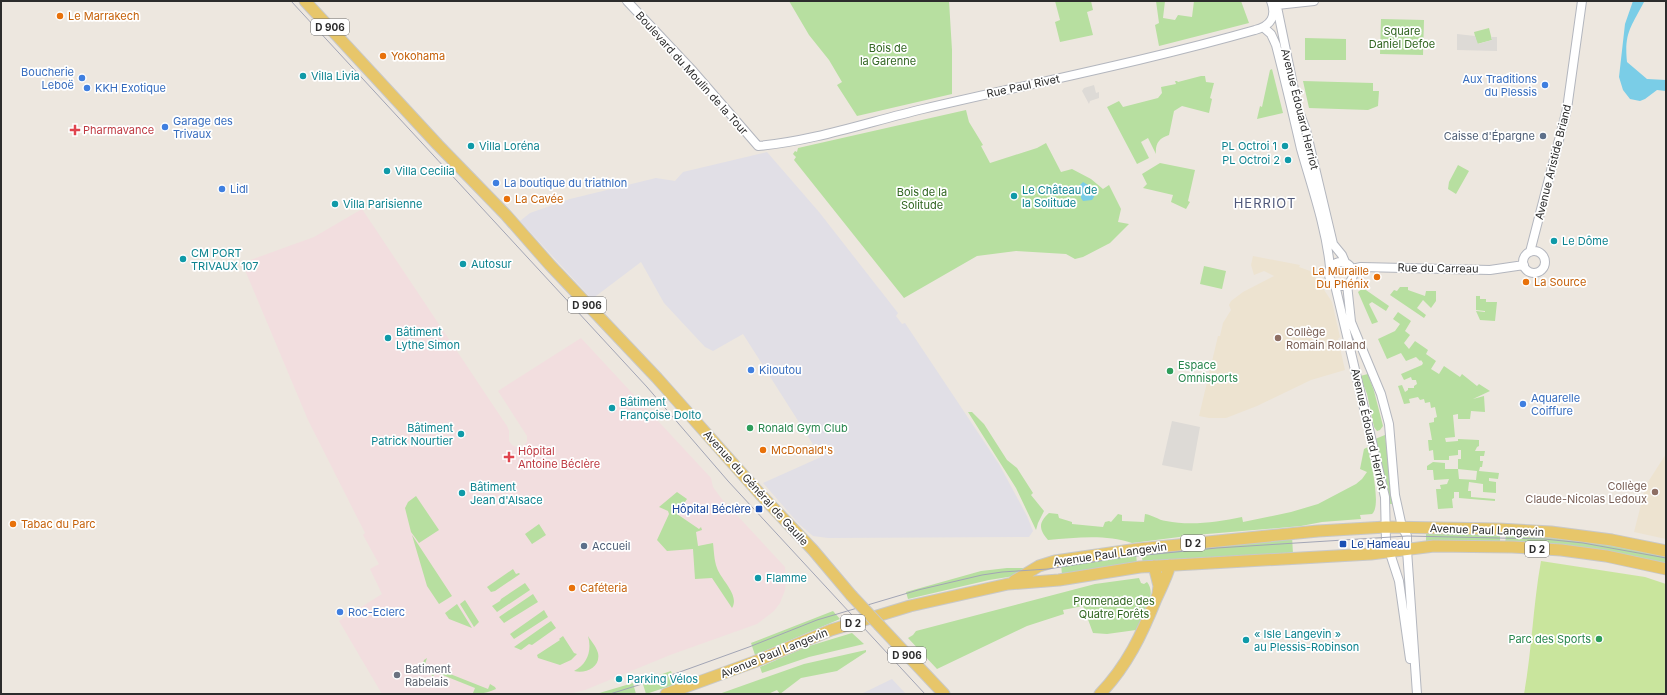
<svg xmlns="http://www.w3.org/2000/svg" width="1667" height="695" font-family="Inter,sans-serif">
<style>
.industrial{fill:#e1dfe6}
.education{fill:#ede3d0}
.medical{fill:#f2dedf}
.green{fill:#b7dfa0;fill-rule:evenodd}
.pitch{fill:#c9e59d}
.plaza{fill:#dddad6}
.water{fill:#7acde7}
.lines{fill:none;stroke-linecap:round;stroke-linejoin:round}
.minor-casing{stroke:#b3b6be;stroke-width:10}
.major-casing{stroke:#c8c8c8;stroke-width:13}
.minor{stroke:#fff;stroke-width:8}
.major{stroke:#e7c66a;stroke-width:11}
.tram{stroke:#a2a5b5;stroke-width:1}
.major-bridge-casing{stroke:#c8c8c8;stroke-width:13;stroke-linecap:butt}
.major-bridge{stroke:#e7c66a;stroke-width:11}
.food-dot{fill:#e8710a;stroke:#fff;stroke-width:1.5}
.culture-dot{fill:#0f9aa8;stroke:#fff;stroke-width:1.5}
.shop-dot{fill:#3f7fe0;stroke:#fff;stroke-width:1.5}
.health-dot{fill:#e0444e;stroke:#fff;stroke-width:1.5}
.service-dot{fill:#5c6f8a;stroke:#fff;stroke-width:1.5}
.education-dot{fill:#8d6e63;stroke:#fff;stroke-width:1.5}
.leisure-dot{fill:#2e9e5b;stroke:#fff;stroke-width:1.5}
.transit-dot{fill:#1a4fb4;stroke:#fff;stroke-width:1.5}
.worship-dot{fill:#6b7280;stroke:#fff;stroke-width:1.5}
.labels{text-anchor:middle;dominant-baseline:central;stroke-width:3.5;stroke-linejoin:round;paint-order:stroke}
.shield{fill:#fff;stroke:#6b6b6b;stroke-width:1}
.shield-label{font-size:10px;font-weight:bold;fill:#2c2c2c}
.food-label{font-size:11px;fill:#c56008;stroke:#fff;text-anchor:start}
.park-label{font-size:11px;fill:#306520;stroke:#fff}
.shop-label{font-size:11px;fill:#366cbe;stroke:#fff;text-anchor:start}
.street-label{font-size:11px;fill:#2c2c2c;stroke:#fff}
.culture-label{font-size:11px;fill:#0d838f;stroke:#fff;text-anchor:start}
.health-label{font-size:11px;fill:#be3a42;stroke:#fff;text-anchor:start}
.service-label{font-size:11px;fill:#4e5e75;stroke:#fff;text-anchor:end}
.education-label{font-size:11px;fill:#785e54;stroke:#fff;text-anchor:start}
.leisure-label{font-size:11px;fill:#27864d;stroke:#fff;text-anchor:start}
.transit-label{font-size:11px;fill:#164399;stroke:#fff;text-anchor:end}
.worship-label{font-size:11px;fill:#5b616d;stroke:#fff;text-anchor:start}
.quarter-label{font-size:13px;letter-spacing:1px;fill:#4f587a;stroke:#fff}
</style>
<rect width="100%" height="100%" fill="#ede7df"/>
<!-- industrial -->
<path class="industrial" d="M 767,152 L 819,212 L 898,313 L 896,316 L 902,324 L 905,323 L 999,464 L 1027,516 L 1033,531 L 1029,537 L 828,538 L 813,536 L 799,524 L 763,483 L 821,457 L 743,334 L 713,351 L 705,347 L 664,303 L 641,262 L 592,299 L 520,221 L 530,213 L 570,199 L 656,178 L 675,181 L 683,172 Z
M 892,679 L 906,694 L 861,694 Z"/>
<!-- education -->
<path class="education" d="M 1253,256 L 1300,265 L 1299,267 L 1310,271 L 1319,282 L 1332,302 L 1340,337 L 1338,339 L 1345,370 L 1311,380 L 1257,406 L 1226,418 L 1209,418 L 1199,416 L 1218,336 L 1220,336 L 1223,323 L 1231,310 L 1229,305 L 1231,301 L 1243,292 L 1274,276 L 1264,271 L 1254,275 L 1251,265 Z
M 1666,454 L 1666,539 L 1634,532 L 1646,485 Z"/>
<!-- medical -->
<path class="medical" d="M 362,209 L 507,426 L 509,431 L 509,441 L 512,445 L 518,448 L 523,446 L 527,442 L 527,436 L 498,391 L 581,338 L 711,478 L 713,487 L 721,498 L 785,567 L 786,580 L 785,590 L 780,603 L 774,611 L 757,624 L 670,655 L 585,690 L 569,694 L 382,694 L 339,621 L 382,594 L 370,569 L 379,564 L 363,535 L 365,533 L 308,420 L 242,263 L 314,237 Z"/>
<!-- green -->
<path class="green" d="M 789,1 L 949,1 L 952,50 L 952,94 L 857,116 L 837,85 L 842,82 L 829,60 L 809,35 Z
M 1055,1 L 1091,1 L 1093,10 L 1087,12 L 1093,35 L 1060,42 L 1055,22 L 1060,20 Z
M 1156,1 L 1165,1 L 1163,18 L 1175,20 L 1178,15 L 1192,17 L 1194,1 L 1241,1 L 1249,23 L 1159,46 L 1155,25 L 1159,23 Z
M 1381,19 L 1424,20 L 1423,55 L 1380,54 Z
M 1489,28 L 1492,40 L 1477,44 L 1474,32 Z
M 1305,38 L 1346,39 L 1346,60 L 1305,60 Z
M 1272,69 L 1283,113 L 1257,119 L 1260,106 L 1262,107 L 1270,70 Z
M 1201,76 L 1205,76 L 1206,82 L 1214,83 L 1210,98 L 1212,99 L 1209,113 L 1182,106 L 1174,111 L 1169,135 C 1159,138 1155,144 1156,154 L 1148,138 L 1141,142 L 1149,158 L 1137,164 L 1107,107 L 1119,101 L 1123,107 L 1158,98 L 1162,93 L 1161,87 L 1176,84 L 1175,81 L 1177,81 L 1178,82 Z
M 1303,81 L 1373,83 L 1373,91 L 1379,91 L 1378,106 L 1368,110 L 1309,108 Z
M 966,110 L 969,122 L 983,145 L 981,146 L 990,163 L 1037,148 L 1046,143 L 1061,172 L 1072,169 L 1091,179 L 1103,189 L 1109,185 L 1121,209 L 1118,222 L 1129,224 L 1110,243 L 1083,257 L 1075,259 L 1066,254 L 1016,251 L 977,256 L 904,298 L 794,160 L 796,157 L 793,154 L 795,151 L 797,152 L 798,148 Z
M 1160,163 L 1195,170 L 1188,201 L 1190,202 L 1186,209 L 1171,202 L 1173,195 L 1143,188 L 1147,184 L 1142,174 Z
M 1458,165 L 1469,171 L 1456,194 L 1448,189 L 1449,182 Z
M 1204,266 L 1226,271 L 1222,289 L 1200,284 Z
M 1400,287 L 1408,287 L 1408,290 L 1425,296 L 1426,291 L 1436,291 L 1436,301 L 1431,308 L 1423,300 L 1417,308 L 1426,315 L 1424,318 L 1390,295 L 1394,290 L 1397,291 Z
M 1363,288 L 1389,306 L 1386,311 L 1372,302 L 1369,304 L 1378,322 L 1372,324 L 1358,292 Z
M 1476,296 L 1480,296 L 1480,299 L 1486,299 L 1486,302 L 1497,302 L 1495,321 L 1480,320 L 1476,311 L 1485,312 L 1485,311 L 1476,310 Z
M 1398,312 L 1411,321 L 1405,331 L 1410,335 L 1404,343 L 1409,349 L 1415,341 L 1428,350 L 1426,354 L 1436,361 L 1431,369 L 1439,374 L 1444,366 L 1460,377 L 1462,374 L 1477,386 L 1479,384 L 1490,391 L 1473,399 L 1484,396 L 1485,412 L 1471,411 L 1470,419 L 1458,419 L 1458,414 L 1453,415 L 1455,437 L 1445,438 L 1446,442 L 1458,441 L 1458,439 L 1479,440 L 1479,446 L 1477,447 L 1475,451 L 1485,451 L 1484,456 L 1480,456 L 1480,461 L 1483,461 L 1482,467 L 1480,467 L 1479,471 L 1499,473 L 1498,479 L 1489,478 L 1489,481 L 1496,482 L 1496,493 L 1483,492 L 1483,484 L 1469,482 L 1468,491 L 1471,491 L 1471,497 L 1495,499 L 1495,501 L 1459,498 L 1459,492 L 1454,492 L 1454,498 L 1452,499 L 1453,508 L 1438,509 L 1436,489 L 1441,489 L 1440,485 L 1447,484 L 1449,479 L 1434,480 L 1433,470 L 1427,470 L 1427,466 L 1433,462 L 1445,463 L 1445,469 L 1458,469 L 1458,459 L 1461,459 L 1461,450 L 1458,450 L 1458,455 L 1449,456 L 1449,460 L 1434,460 L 1433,450 L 1429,451 L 1428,440 L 1432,440 L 1429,423 L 1434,422 L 1434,418 L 1437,417 L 1435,407 L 1431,408 L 1430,402 L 1425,403 L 1424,399 L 1420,400 L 1418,397 L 1409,399 L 1410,403 L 1404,404 L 1398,386 L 1402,385 L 1405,392 L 1408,390 L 1408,388 L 1414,388 L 1414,386 L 1417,384 L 1416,380 L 1412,380 L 1411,377 L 1404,380 L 1401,374 L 1422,365 L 1423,363 L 1421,360 L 1420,361 L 1416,357 L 1406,361 L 1401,353 L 1387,359 L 1378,339 L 1395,331 L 1400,324 L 1393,319 ZM 1458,469 L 1477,471 L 1476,480 L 1459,479 Z
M 1368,374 L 1374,391 L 1383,426 L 1380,430 L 1377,431 L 1374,427 L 1367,394 L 1360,376 Z
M 968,412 L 972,412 L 984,424 L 1007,460 L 1017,468 L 1033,493 L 1031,495 L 1044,511 L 1038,523 L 1036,530 L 1016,488 Z
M 1385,435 L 1393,504 L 1389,504 L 1375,439 Z
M 1368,447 C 1370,459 1382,506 1372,514 L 1360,515 L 1361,519 L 1322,522 L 1301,526 L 1195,535 L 1132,543 C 1105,534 1075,538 1048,540 C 1039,529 1038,523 1049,513 L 1058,514 L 1059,518 L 1072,522 L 1072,524 L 1103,527 L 1105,522 L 1109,521 L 1111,522 L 1118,514 L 1122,515 L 1122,521 L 1144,522 L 1145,514 C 1153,515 1158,520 1166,521 C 1191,526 1217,522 1242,517 L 1243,522 L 1291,512 L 1318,504 L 1356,484 L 1362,479 L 1367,472 L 1360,469 L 1364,449 Z
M 677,492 L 687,499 L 677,514 L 699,529 L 701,527 L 702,530 L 696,532 L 698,546 L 713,543 C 714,551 714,560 717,568 C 721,580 740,595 732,608 L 712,578 L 695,579 L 693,549 L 667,551 L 657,540 L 669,514 L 668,511 L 659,507 Z
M 416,496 L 439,530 L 419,543 L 411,532 L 405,508 L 408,502 Z
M 539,524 L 546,535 L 532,544 L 525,534 Z
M 1426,532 L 1500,533 L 1500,546 L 1426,545 Z
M 1506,533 L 1540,534 L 1666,554 L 1666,566 L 1505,546 Z
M 412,535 L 452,596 L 439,604 L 427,586 Z
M 1292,536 L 1293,554 L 1143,564 L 1141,551 Z
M 1136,552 L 1137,565 L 1062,575 L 1061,564 Z
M 1007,568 L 1027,568 L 1014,576 L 989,580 L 908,599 L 906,592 L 981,571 Z
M 513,569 L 516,574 L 519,573 L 520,574 L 495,591 L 491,592 L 487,587 Z
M 1139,578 L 1141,583 L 1144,584 L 1147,582 C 1158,595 1142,618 1136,630 L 1107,634 L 1093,633 L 1083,606 L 1063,610 L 1064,614 L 1027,626 L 937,669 L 908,638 L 913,635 L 916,631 L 1095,584 Z
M 525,583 L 530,590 L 497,612 L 492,606 L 500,601 L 501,599 Z
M 533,594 L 538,602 L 504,623 L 499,617 Z
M 465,600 L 479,622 L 474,627 L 460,604 Z
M 457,604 L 472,628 L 449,619 L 445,613 Z
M 544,610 L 548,617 L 514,639 L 510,634 Z
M 833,611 L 840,619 L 755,655 L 751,643 Z
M 551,621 L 556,628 L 532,645 L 529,644 L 521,650 L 514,647 Z
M 852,633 L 864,644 L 809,657 L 762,673 L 760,667 L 806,647 Z
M 563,636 L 574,653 L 577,654 L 571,660 L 560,665 L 538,658 L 537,655 L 560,640 L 559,639 Z
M 588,636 C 591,641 596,646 598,653 C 601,667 586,674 574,671 C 588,664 592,650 588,636 Z
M 866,650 L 866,652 L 837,671 L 801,678 L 780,694 L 777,690 L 768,694 L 719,694 L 804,664 Z
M 427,658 L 425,664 L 488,689 L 490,684 L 495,687 L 496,689 C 489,692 480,695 473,693 L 475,688 L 435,672 L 433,677 L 423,663 L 424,660 Z
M 671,671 L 676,684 L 646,694 L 642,681 Z
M 633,683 L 636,694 L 596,694 Z"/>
<!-- pitch -->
<path class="pitch" d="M 1541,561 L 1645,577 L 1666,584 L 1666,694 L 1524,694 C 1532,650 1533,605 1541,561 Z"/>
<!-- plaza -->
<path class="plaza" d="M 1457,34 L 1475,36 L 1478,44 L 1492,40 L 1491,37 L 1497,37 L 1497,51 L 1457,50 Z
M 1094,85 L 1096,93 L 1099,92 L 1099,98 L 1090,101 L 1089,104 L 1082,91 L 1084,88 Z
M 1172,421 L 1200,427 L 1192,471 L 1162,465 Z"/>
<!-- water -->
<path class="water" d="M 1633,1 L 1647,1 L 1644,2 C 1631,27 1624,33 1627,62 L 1647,79 L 1666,80 L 1666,91 L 1657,90 L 1645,99 L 1640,101 L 1630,99 L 1623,90 L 1619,77 L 1625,24 Z
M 1083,182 L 1093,188 L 1095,195 L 1092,200 L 1083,201 L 1081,198 L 1081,193 L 1079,186 Z"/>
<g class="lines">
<defs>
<path id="minor" d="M 627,1 L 693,71 L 758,146 C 814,141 868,122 923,109 C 1034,83 1146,61 1255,30 C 1271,26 1277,16 1271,1
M 1277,5 L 1314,1
M 1277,7 L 1298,109 L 1306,130 L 1333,244 L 1342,255 L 1345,262
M 1264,28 L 1271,34 L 1276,45 C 1285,80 1293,114 1301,149 C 1312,188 1326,227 1330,267
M1523 262a11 11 0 1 1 22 0a11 11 0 1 1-22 0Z
M 1530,252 L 1567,109 L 1582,1
M1329 274a12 12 0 1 1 24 0a12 12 0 1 1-24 0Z
M 1352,269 L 1361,267 L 1490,270 L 1524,265
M 1347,284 L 1351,322 L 1381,394 L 1389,424 L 1395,495 L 1402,527 L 1407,536 L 1407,550 L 1417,694
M 1335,285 L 1385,497 L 1386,541 L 1399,581 L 1410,659"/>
<path id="major" d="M 305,1 L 438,145 L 506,215 L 550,265 L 657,378 L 760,494 L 813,550 L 851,595
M 1154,566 L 1159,586 L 1158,594
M 1014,581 L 1039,566 L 1055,561 L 1138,549 L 1318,531 L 1386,527 L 1498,529 L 1551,532 L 1612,540 L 1666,551
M 880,626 L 944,694
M 666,694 L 754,662 L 831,630 L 910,606 L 1008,584 L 1059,580 L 1140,567 L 1371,554 L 1434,546 L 1512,547 L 1561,550 L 1606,556 L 1666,569
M 1100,694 C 1127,666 1142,634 1156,599 C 1161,588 1167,577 1170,565"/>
</defs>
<!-- minor casing -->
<use href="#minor" class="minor-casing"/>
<!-- major casing -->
<use href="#major" class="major-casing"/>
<!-- minor -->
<use href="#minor" class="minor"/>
<!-- major -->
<use href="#major" class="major"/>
<!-- tram -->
<path class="tram" d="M 291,1 L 647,387 L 728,481 L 925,694
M 610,694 L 677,673 L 749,647 L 817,620 L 918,590 L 982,575 L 1002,572 L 1048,569 L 1125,557 L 1217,548 L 1407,536 L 1544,539 L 1583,543 L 1666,558"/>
<defs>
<path id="major-bridge" d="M 851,595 L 880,626"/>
</defs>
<!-- major-bridge casing -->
<use href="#major-bridge" class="major-bridge-casing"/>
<!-- major-bridge -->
<use href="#major-bridge" class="major-bridge"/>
</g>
<!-- markers -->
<g class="food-dot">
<circle cx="60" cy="16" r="4"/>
<circle cx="383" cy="56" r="4"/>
<circle cx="507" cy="199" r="4"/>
<circle cx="1377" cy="277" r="4"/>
<circle cx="1526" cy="282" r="4"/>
<circle cx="763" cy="450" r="4"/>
<circle cx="13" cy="524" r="4"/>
<circle cx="572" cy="588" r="4"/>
</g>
<g class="culture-dot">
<circle cx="303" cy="76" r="4"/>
<circle cx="471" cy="146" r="4"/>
<circle cx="1285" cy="146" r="4"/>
<circle cx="1288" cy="160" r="4"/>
<circle cx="387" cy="171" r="4"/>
<circle cx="1014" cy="196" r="4"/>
<circle cx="335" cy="204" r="4"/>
<circle cx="1554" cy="241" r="4"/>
<circle cx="183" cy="259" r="4"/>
<circle cx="463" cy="264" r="4"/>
<circle cx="388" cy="338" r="4"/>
<circle cx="612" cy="408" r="4"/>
<circle cx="461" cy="434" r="4"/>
<circle cx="462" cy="493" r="4"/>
<circle cx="758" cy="578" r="4"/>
<circle cx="1246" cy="640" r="4"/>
<circle cx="619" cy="679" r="4"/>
</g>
<g class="shop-dot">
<circle cx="82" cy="78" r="4"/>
<circle cx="1545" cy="85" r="4"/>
<circle cx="87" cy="88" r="4"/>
<circle cx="165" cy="127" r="4"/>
<circle cx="496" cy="183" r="4"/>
<circle cx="222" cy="189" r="4"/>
<circle cx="751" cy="370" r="4"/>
<circle cx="1523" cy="404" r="4"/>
<circle cx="340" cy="612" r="4"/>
</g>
<g class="health-dot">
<path d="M73 124h4v4h4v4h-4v4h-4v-4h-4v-4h4z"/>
<path d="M507 451h4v4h4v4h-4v4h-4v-4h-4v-4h4z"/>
</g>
<g class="service-dot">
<circle cx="1543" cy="136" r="4"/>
<circle cx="584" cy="546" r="4"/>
</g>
<g class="education-dot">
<circle cx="1278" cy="338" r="4"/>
<circle cx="1655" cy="492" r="4"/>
</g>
<g class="leisure-dot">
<circle cx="1170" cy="371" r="4"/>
<circle cx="750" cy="428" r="4"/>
<circle cx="1599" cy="639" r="4"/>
</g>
<g class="transit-dot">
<rect x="755" y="505" width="8" height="8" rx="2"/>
<rect x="1339" y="540" width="8" height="8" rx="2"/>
</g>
<circle class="worship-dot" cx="397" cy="675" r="4"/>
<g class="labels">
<!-- shield labels -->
<g class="shield">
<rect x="311" y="19" width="38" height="16" rx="3"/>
<rect x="568" y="297" width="38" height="16" rx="3"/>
<rect x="1181" y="535" width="24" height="16" rx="3"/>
<rect x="1525" y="541" width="24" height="16" rx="3"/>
<rect x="841" y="615" width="24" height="16" rx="3"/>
<rect x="888" y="647" width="38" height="16" rx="3"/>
</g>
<g class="shield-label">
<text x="330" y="27">D 906</text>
<text x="587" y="305">D 906</text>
<text x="1193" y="543">D 2</text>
<text x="1537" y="549">D 2</text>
<text x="853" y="623">D 2</text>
<text x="907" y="655">D 906</text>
</g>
<!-- food labels -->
<g class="food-label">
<text x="68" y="16">Le Marrakech</text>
<text x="391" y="56">Yokohama</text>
<text x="515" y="199">La Cavée</text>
<text x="1369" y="271" text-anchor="end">La Muraille<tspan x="1369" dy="13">Du Phénix</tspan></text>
<text x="1534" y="282">La Source</text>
<text x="771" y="450">McDonald's</text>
<text x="21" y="524">Tabac du Parc</text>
<text x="580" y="588">Caféteria</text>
</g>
<!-- park labels -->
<g class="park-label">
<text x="1402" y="31">Square<tspan x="1402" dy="13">Daniel Defoe</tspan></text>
<text x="888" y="48">Bois de<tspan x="888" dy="13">la Garenne</tspan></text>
<text x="922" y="192">Bois de la<tspan x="922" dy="13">Solitude</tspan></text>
<text x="1114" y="601">Promenade des<tspan x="1114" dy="13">Quatre Forêts</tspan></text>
</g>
<!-- shop labels -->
<g class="shop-label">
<text x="74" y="72" text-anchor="end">Boucherie<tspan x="74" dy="13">Leboë</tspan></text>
<text x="1537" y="79" text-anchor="end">Aux Traditions<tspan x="1537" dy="13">du Plessis</tspan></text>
<text x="95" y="88">KKH Exotique</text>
<text x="173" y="121">Garage des<tspan x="173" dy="13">Trivaux</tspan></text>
<text x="504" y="183">La boutique du triathlon</text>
<text x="230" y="189">Lidl</text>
<text x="759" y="370">Kiloutou</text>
<text x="1531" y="398">Aquarelle<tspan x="1531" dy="13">Coiffure</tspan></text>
<text x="348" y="612">Roc-Eclerc</text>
</g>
<!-- street labels -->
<g class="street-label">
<text transform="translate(692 73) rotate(48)">Boulevard du Moulin de la Tour</text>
<text transform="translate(1023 86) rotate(-12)">Rue Paul Rivet</text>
<text transform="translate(1300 109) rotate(76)">Avenue Édouard Herriot</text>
<text transform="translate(1553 162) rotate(-76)">Avenue Aristide Briand</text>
<text transform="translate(1438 268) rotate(1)">Rue du Carreau</text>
<text transform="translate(1369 429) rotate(77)">Avenue Édouard Herriot</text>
<text transform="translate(756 488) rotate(48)">Avenue du Général de Gaulle</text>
<text transform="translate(1487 530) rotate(2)">Avenue Paul Langevin</text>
<text transform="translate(1110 554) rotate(-8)">Avenue Paul Langevin</text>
<text transform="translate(774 653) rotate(-22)">Avenue Paul Langevin</text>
</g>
<!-- culture labels -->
<g class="culture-label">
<text x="311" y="76">Villa Livia</text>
<text x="479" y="146">Villa Loréna</text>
<text x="1277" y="146" text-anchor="end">PL Octroi 1</text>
<text x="1280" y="160" text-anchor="end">PL Octroi 2</text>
<text x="395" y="171">Villa Cecilia</text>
<text x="1022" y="190">Le Château de<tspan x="1022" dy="13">la Solitude</tspan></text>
<text x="343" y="204">Villa Parisienne</text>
<text x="1562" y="241">Le Dôme</text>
<text x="191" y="253">CM PORT<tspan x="191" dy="13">TRIVAUX 107</tspan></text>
<text x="471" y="264">Autosur</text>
<text x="396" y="332">Bâtiment<tspan x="396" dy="13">Lythe Simon</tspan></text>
<text x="620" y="402">Bâtiment<tspan x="620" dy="13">Françoise Dolto</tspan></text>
<text x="453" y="428" text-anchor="end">Bâtiment<tspan x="453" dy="13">Patrick Nourtier</tspan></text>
<text x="470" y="487">Bâtiment<tspan x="470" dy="13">Jean d'Alsace</tspan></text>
<text x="766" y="578">Flamme</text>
<text x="1254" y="634">« Isle Langevin »<tspan x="1254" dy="13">au Plessis-Robinson</tspan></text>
<text x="627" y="679">Parking Vélos</text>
</g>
<!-- health labels -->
<g class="health-label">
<text x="83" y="130">Pharmavance</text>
<text x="518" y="451">Hôpital<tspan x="518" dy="13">Antoine Béclère</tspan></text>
</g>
<!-- service labels -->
<g class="service-label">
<text x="1535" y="136">Caisse d'Épargne</text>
<text x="592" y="546" text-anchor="start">Accueil</text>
</g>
<!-- education labels -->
<g class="education-label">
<text x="1286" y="332">Collège<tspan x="1286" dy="13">Romain Rolland</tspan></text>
<text x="1647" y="486" text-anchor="end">Collège<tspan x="1647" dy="13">Claude-Nicolas Ledoux</tspan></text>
</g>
<!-- leisure labels -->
<g class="leisure-label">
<text x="1178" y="365">Espace<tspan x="1178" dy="13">Omnisports</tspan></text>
<text x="758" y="428">Ronald Gym Club</text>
<text x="1591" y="639" text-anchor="end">Parc des Sports</text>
</g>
<!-- transit labels -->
<g class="transit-label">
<text x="751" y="509">Hôpital Béclère</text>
<text x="1351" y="544" text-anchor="start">Le Hameau</text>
</g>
<!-- worship labels -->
<g class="worship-label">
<text x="405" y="669">Batiment<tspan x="405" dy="13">Rabelais</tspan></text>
</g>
<!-- quarter labels -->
<g class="quarter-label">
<text x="1265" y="203">HERRIOT</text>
</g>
</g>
<!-- border -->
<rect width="1667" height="695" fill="none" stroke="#2c2c2c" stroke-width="4"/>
</svg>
